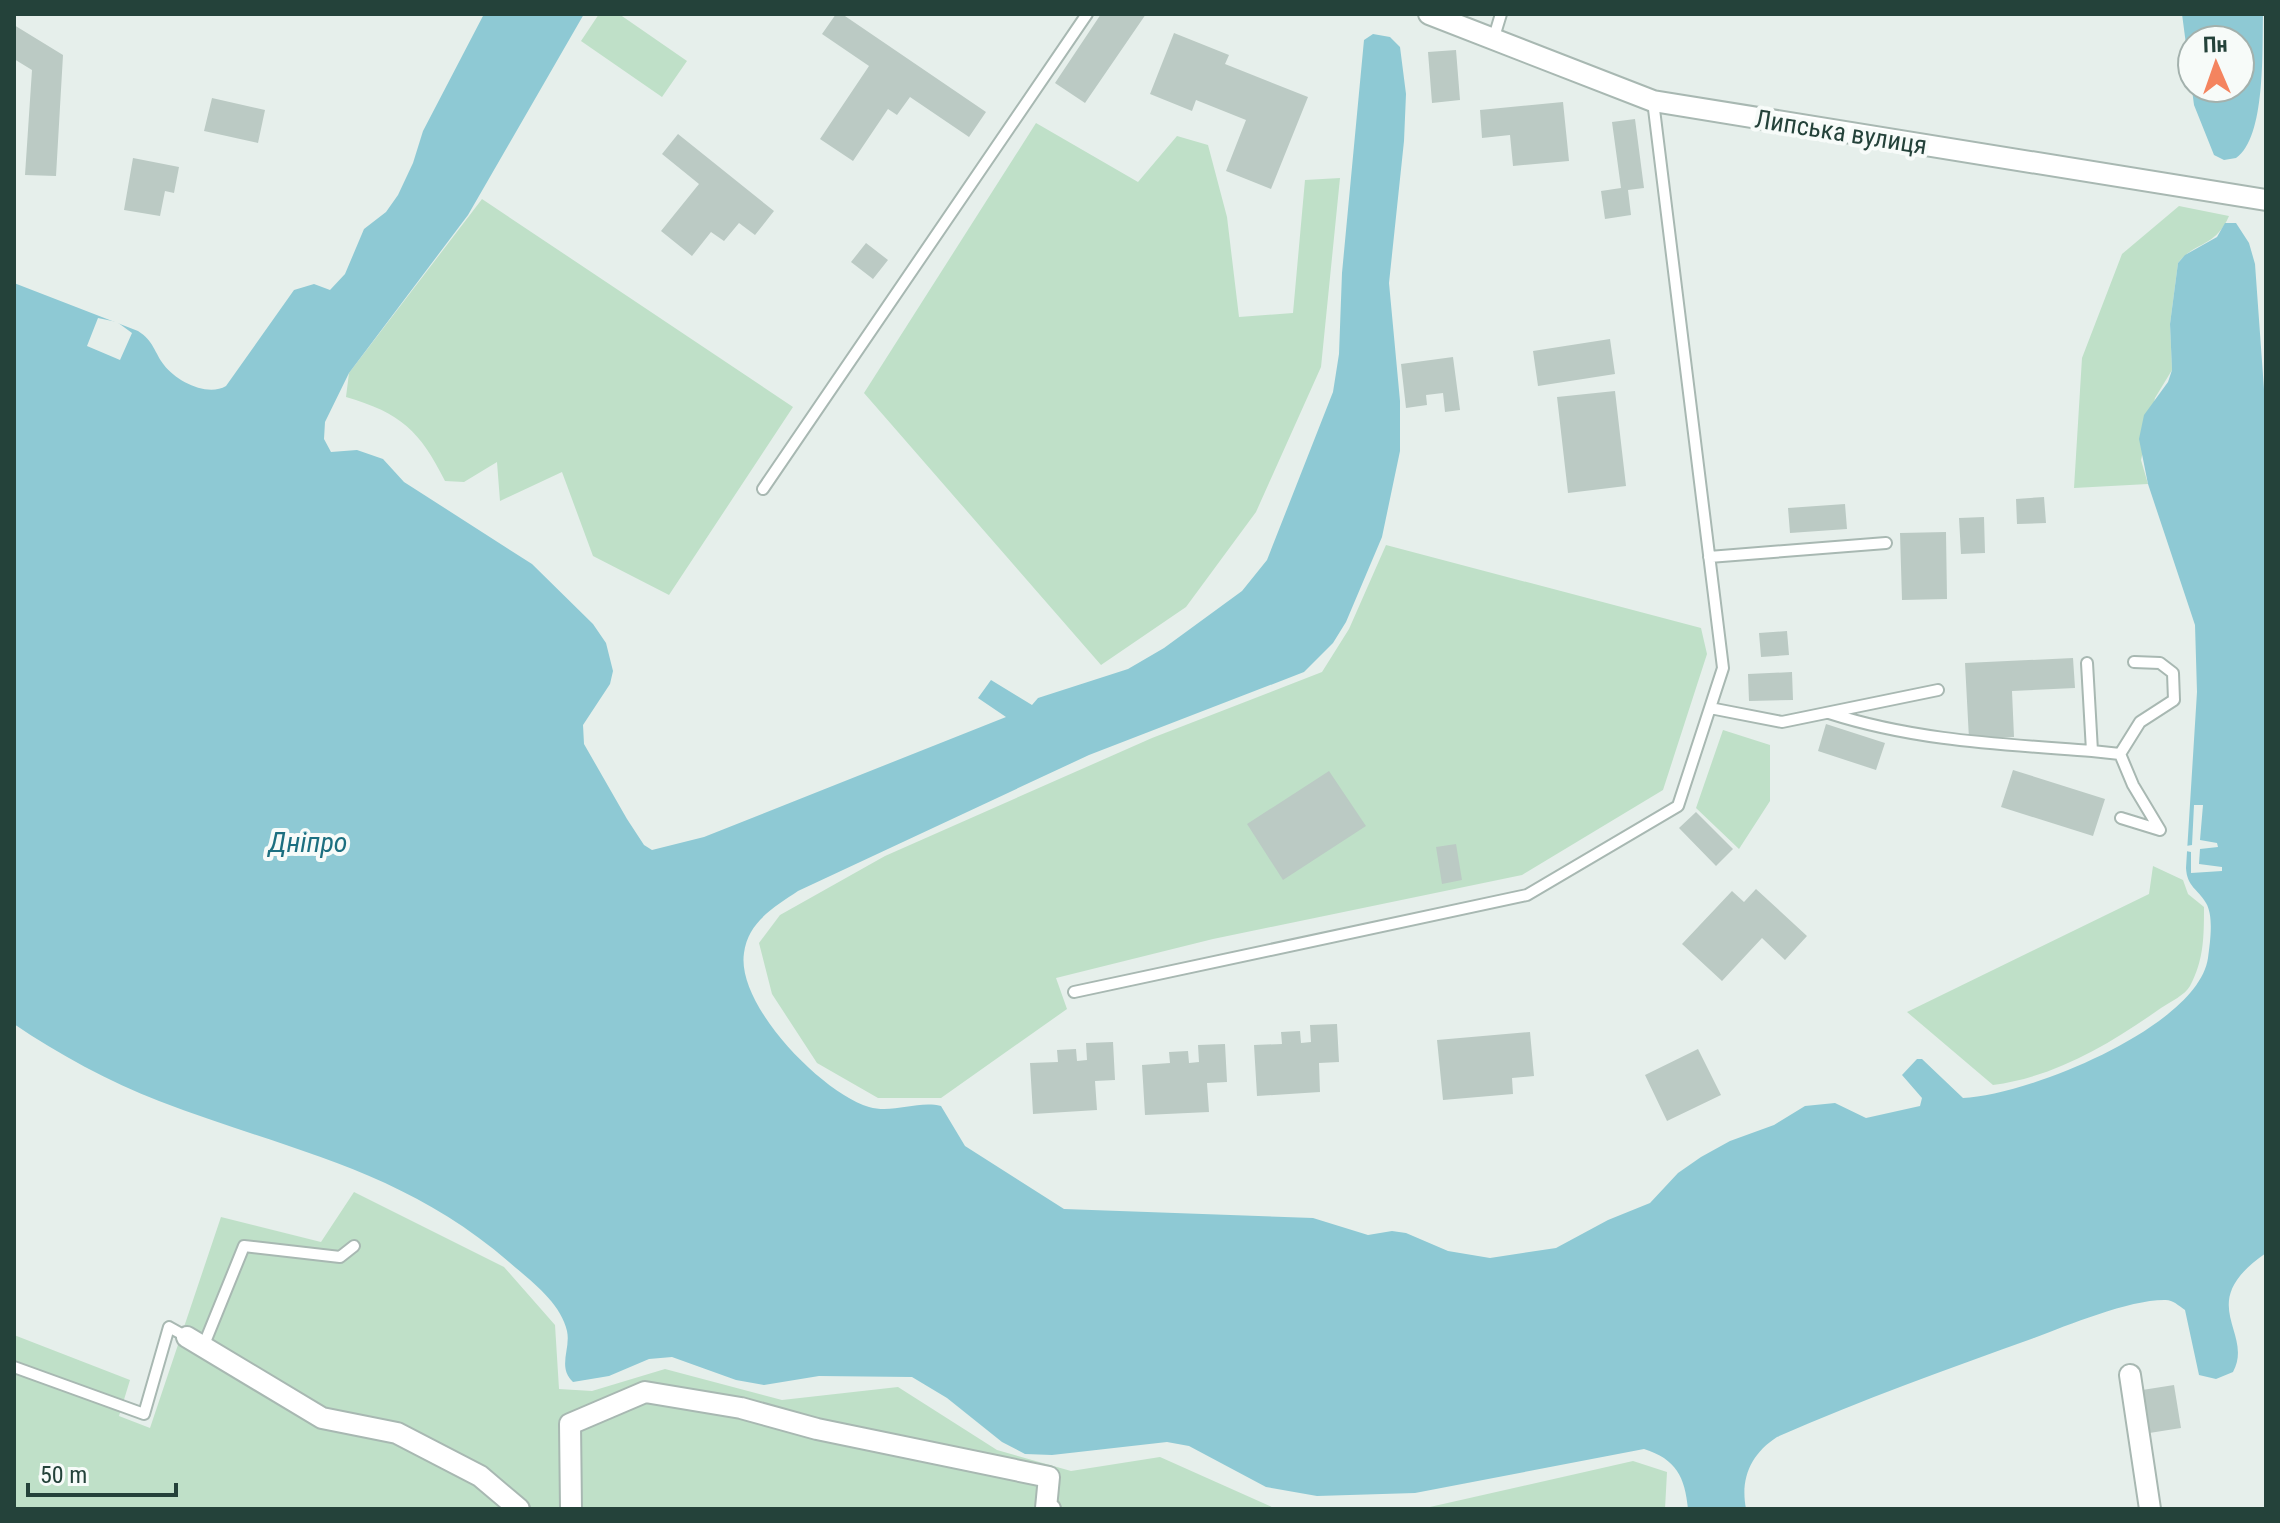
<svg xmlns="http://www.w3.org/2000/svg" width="2280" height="1523" font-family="'Roboto Condensed',sans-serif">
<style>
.green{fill:#bfe0c8}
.water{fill:#8ec9d4;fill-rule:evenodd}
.pier{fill:#e6efeb}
.building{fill:#bbcac4}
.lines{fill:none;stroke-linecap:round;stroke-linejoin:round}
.lane-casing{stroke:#a8b8b2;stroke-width:14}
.street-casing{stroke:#a8b8b2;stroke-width:24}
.lane{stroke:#fff;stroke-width:10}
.street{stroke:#fff;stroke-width:20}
.labels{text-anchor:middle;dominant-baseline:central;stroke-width:8;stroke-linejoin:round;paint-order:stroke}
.street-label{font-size:26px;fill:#24423a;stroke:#f7fbf9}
.water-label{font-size:28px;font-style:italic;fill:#1c6f80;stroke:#f7fbf9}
</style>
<rect width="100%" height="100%" fill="#e6efeb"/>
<!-- green -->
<path class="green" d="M 599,14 L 619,14 L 687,61 L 662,97 L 581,41 Z
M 1036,123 L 1138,182 L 1177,136 L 1208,145 L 1227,217 L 1239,317 L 1293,313 L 1305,180 L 1340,178 L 1321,367 L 1256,512 L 1186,607 L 1101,665 L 864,393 Z
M 482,199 L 793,407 L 669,595 L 593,556 L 562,472 L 500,501 L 497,462 L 464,482 L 445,481 C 420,431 401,413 346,397 L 349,373 Z
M 2179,206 L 2229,216 C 2215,248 2195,241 2178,263 L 2170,324 L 2172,370 L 2155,398 L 2141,460 L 2148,484 L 2074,488 L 2082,358 L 2122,254 Z
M 1386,545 L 1701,628 L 1707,654 L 1663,790 L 1522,875 L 1213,939 L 1056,978 L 1067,1009 L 941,1098 L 878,1098 L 817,1063 L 772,994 L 759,943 L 780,915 L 885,856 L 1152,738 L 1322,672 L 1349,629 Z
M 1723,730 L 1770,745 L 1770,801 L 1739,849 L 1696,808 Z
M 2153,866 L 2183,880 L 2188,894 L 2204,907 C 2204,936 2204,960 2190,986 C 2185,995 2170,1002 2161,1008 C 2110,1044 2055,1077 1993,1085 L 1907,1012 L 2149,894 Z
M 354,1192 L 504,1267 L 555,1325 L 559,1389 L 592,1391 L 665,1369 L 782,1400 L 898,1387 L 997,1450 L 1071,1471 L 1160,1457 L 1274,1508 L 1295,1509 L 14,1509 L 14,1335 L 130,1380 L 119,1416 L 150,1428 L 221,1217 L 321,1242 Z
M 1633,1461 L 1667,1472 L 1665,1509 L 1421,1509 Z"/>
<!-- water -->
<path class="water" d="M 484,14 L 584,14 L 468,215 L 349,373 L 325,422 L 324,439 L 331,452 L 357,450 L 383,459 L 404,482 L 532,564 L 593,624 L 606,643 L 613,671 L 610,684 L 583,725 L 584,744 L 627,819 L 644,845 L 652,850 L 704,837 L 1006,717 L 978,698 L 991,680 L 1032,705 L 1038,698 L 1128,669 L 1164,648 L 1242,591 L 1267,560 L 1333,392 L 1339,354 L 1342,273 L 1364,40 L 1373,34 L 1390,37 L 1400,47 L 1406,94 L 1404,141 L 1389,283 L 1400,401 L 1400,451 L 1382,537 L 1346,622 L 1333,643 L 1304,672 L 1089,755 L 798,891 C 774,907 748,922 744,953 C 736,1005 822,1093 869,1107 C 893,1114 918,1100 941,1106 L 965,1146 L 1064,1209 L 1313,1218 L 1368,1235 L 1392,1231 L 1406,1233 L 1448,1251 L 1490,1258 L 1556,1248 L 1608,1220 L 1650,1203 L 1678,1173 L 1701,1157 L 1730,1141 L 1774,1125 L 1805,1106 L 1835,1103 L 1866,1118 L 1920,1106 L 1922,1098 L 1902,1075 L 1917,1059 L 1922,1059 L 1963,1098 C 2026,1096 2198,1027 2208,958 C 2210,943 2214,916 2206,903 C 2198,889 2187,887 2186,868 L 2197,692 L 2195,625 L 2148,484 L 2139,439 L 2144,415 L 2168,382 L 2172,370 L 2170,324 L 2178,263 L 2185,255 L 2217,237 L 2225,223 L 2236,223 L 2249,243 L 2255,264 L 2266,417 L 2266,1253 C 2192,1304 2255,1331 2233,1372 L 2216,1379 L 2199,1375 L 2185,1310 C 2178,1305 2172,1299 2164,1300 C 2129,1300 2068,1325 2034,1338 C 1948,1369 1861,1400 1777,1437 C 1751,1454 1740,1478 1746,1509 L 1688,1509 C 1685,1477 1676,1459 1644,1449 L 1415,1493 L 1317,1496 L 1266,1487 L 1189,1446 L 1167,1442 L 1052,1455 L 1025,1454 L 1002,1442 L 947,1398 L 912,1377 L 819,1376 L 764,1385 L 736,1380 L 672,1357 L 649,1359 L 609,1376 L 573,1382 C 557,1367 571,1349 567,1331 C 561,1303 530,1280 509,1262 C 401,1168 286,1150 159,1101 C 110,1082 58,1054 14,1024 L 14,283 L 138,331 C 154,341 154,352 164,365 C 177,382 208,397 226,386 L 294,290 L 314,284 L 330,290 L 345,274 L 364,229 L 386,212 L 398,195 L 413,163 L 423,131 Z
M 2182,14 L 2263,14 C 2262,49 2266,138 2236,158 L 2224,160 L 2214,155 L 2194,105 ZM 2192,40 L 2240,40 L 2240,88 L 2192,88 Z"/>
<!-- pier -->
<path class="pier" d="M 98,318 L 117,322 L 132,333 L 120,360 L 87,346 Z
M 2194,805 L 2203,805 L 2200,840 L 2217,843 L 2218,847 L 2200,849 L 2199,864 L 2222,867 L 2222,871 L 2191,873 L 2191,852 L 2186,851 L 2186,846 L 2192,845 Z"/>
<!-- building -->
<path class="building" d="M 836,14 L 842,14 L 986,112 L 969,137 L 910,97 L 897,115 L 888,109 L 853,161 L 820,139 L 869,66 L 822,34 Z
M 1101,14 L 1146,14 L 1085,103 L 1055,83 Z
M 14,25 L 63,55 L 56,176 L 25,175 L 32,70 L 14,59 Z
M 1174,33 L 1229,55 L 1225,64 L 1308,97 L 1271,189 L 1226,171 L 1246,120 L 1196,100 L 1192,111 L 1150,94 Z
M 1456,50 L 1460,100 L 1432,103 L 1428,52 Z
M 212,98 L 265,110 L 258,143 L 204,131 Z
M 1563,102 L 1569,161 L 1513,166 L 1510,135 L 1482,138 L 1480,110 Z
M 1635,119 L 1644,188 L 1628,190 L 1631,215 L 1605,219 L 1601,191 L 1621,188 L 1612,122 Z
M 678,134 L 774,211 L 755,235 L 739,223 L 724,241 L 711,232 L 692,256 L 661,231 L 699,184 L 662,154 Z
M 133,158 L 179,167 L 174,193 L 165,191 L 160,216 L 124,210 Z
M 866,243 L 888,260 L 873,279 L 851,262 Z
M 1610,339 L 1615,374 L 1538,386 L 1533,351 Z
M 1453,357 L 1460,410 L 1445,412 L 1443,393 L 1426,395 L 1427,405 L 1406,408 L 1401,364 Z
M 1615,391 L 1626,486 L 1568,493 L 1557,397 Z
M 2044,497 L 2046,523 L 2017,524 L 2016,499 Z
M 1845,504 L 1847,529 L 1790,533 L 1788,508 Z
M 1984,517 L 1985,553 L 1961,554 L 1959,518 Z
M 1946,532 L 1947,599 L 1902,600 L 1900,533 Z
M 1787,631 L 1789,655 L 1761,657 L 1759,633 Z
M 2073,658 L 2075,688 L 2012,691 L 2014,737 L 1969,739 L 1965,663 Z
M 1792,672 L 1793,700 L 1749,701 L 1748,674 Z
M 1826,724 L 1885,743 L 1876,770 L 1818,751 Z
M 2013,770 L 2105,799 L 2093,836 L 2001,807 Z
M 1329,771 L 1366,826 L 1283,880 L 1247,824 Z
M 1696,812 L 1733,849 L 1716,866 L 1679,828 Z
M 1456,844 L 1462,880 L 1442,884 L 1436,847 Z
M 1756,889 L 1807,936 L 1785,960 L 1762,938 L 1722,981 L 1682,944 L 1732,891 L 1744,902 Z
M 1337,1024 L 1339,1062 L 1319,1063 L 1320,1092 L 1257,1096 L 1254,1045 L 1282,1044 L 1281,1032 L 1300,1031 L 1301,1043 L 1311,1042 L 1310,1025 Z
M 1530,1032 L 1534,1076 L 1512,1078 L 1513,1094 L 1443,1100 L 1437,1040 Z
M 1113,1042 L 1115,1080 L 1095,1081 L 1097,1110 L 1033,1114 L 1030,1063 L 1058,1062 L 1057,1050 L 1076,1049 L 1077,1061 L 1087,1060 L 1086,1043 Z
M 1225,1044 L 1227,1082 L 1207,1083 L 1209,1112 L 1145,1115 L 1142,1065 L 1170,1063 L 1169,1052 L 1188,1051 L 1189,1063 L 1199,1062 L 1198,1045 Z
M 1698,1049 L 1721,1095 L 1667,1121 L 1645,1075 Z
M 2174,1385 L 2181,1428 L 2143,1434 L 2136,1391 Z"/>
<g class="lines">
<defs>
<path id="lane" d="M 1494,37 L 1501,14
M 763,489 L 1087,14
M 1709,557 L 1886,543
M 1710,708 L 1782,722 L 1938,690
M 1829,713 C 1916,741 2001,744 2092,751 L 2087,663
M 2092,751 L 2120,754 L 2133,785 L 2160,830 L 2121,818
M 2120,754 L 2140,722 L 2174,700 L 2173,673 L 2160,663 L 2134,662
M 1074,992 L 1527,895 L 1678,806 L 1723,668 L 1653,101
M 203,1347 L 244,1246 L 340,1257 L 354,1246
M 14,1367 L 144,1414 L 169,1327 L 187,1337"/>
<path id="street" d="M 1429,14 L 1653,101 L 2266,200
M 187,1337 L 322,1418 L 397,1433 L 480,1476 L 519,1509
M 2130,1375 L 2150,1509
M 571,1509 L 570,1424 L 645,1392 L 741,1408 L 817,1429 L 1049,1477 L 1046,1508 L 1050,1509"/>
</defs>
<!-- lane casing -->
<use href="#lane" class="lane-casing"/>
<!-- street casing -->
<use href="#street" class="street-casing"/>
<!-- lane -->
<use href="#lane" class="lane"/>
<!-- street -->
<use href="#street" class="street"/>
</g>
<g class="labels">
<!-- street labels -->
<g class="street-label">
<text transform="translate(1841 132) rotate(9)">Липська вулиця</text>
</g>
<!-- water labels -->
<g class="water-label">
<text x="308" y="842">Дніпро</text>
</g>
</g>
<!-- border -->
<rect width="2280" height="1523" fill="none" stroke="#24423a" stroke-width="32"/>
<!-- north arrow -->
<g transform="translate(2216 64) rotate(358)"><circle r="38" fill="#f7fbf9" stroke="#a3b1ad" stroke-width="2"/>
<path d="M0-6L14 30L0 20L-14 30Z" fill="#f4845f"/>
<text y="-12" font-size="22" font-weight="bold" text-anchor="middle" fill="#24423a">Пн</text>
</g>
<!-- scale -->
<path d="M28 1483v12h148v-12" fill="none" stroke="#24423a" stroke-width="4"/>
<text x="40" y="1483" font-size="24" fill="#24423a" stroke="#f7fbf9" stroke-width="6" paint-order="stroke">50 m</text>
</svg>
